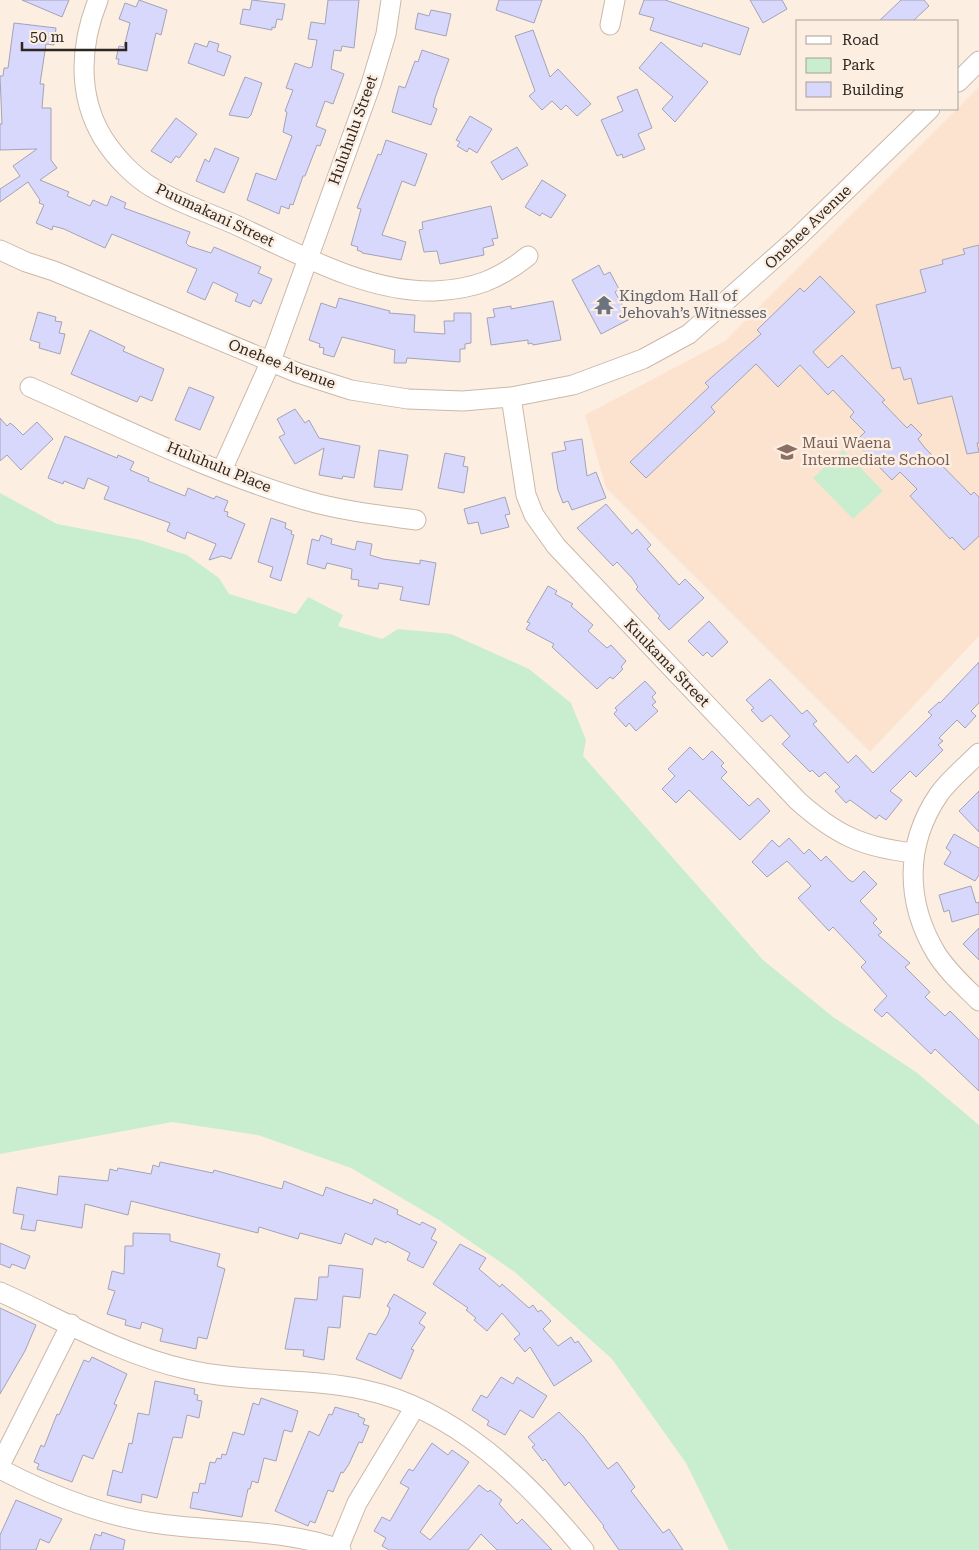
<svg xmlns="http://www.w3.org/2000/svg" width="979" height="1550" font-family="'Roboto Serif',serif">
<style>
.built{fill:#fce3cf}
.green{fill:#c9edcf}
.building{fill:#d8d7fc;stroke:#a3a3b7}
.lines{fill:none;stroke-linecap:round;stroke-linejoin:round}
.minor-casing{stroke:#cab9aa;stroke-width:21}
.minor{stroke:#fff;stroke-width:19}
.labels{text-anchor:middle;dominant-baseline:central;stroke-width:5;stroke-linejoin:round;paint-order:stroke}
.street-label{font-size:15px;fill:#2d2721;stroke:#fdeee2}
.worship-label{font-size:15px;fill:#5b616d;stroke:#fdeee2;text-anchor:start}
.education-label{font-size:15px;fill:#785e54;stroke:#fdeee2;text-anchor:start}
</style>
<rect width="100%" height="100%" fill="#fdeee2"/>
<!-- built -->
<path class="built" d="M 979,87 L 979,636 L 870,752 L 606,488 L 585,415 L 725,341 Z"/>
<!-- green -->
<path class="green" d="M 843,450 L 883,491 L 853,519 L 813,478 Z
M 0,493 L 57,524 L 140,540 L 187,555 L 219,578 L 229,594 L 296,614 L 308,597 L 343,615 L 338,626 L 382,639 L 398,629 L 451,634 L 529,669 L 571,703 L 586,740 L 583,756 L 763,960 L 833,1017 L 916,1072 L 979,1125 L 979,1550 L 729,1550 L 686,1463 L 612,1359 L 516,1273 L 439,1220 L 351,1168 L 258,1135 L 172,1122 L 0,1154 Z"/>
<!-- building -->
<path class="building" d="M 22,0 L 69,0 L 62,17 Z
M 139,0 L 167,10 L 161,35 L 156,33 L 147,71 L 118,64 L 119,59 L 116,59 L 119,46 L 124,47 L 130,23 L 119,19 L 125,3 L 136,7 Z
M 252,0 L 285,4 L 282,20 L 277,19 L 275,28 L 272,27 L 272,30 L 240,24 L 243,9 L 250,10 Z
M 328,0 L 359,0 L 354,48 L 342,46 L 341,51 L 334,50 L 331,69 L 344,74 L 333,104 L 325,101 L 316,126 L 326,130 L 320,146 L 317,145 L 305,176 L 303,176 L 293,205 L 290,204 L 289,209 L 281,206 L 279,214 L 247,200 L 256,173 L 276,180 L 292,136 L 283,132 L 287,112 L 285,111 L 293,90 L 286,88 L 295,63 L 309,68 L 312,67 L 317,40 L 308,39 L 311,22 L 325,24 Z
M 499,0 L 542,0 L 534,23 L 496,10 Z
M 644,0 L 665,0 L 749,28 L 740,55 L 703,43 L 702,47 L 650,30 L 654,18 L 639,14 Z
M 750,0 L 782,0 L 787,9 L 763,23 Z
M 901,0 L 924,0 L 929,6 L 913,21 L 879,21 Z
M 431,10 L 451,14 L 446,36 L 415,29 L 418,13 L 429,16 Z
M 14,23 L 56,28 L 54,45 L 46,44 L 40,84 L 44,84 L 42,108 L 51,108 L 51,160 L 57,168 L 40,180 L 69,192 L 67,196 L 90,206 L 93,200 L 107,206 L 111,196 L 126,203 L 124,208 L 190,232 L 186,243 L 189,246 L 211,253 L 214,247 L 261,267 L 258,273 L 272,279 L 261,304 L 253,300 L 250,307 L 235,301 L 238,294 L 213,282 L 205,300 L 187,292 L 197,269 L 112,234 L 105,248 L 64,229 L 53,226 L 52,230 L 36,223 L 44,205 L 39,203 L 40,200 L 28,182 L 0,202 L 0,189 L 20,176 L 13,166 L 37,149 L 0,150 L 0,124 L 2,124 L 0,76 L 3,76 L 4,68 L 8,68 Z
M 533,30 L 550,77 L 558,69 L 591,104 L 577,116 L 566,105 L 561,110 L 552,101 L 542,110 L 529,96 L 535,91 L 515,36 Z
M 209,41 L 219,44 L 217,51 L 231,56 L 224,76 L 188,63 L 195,43 L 207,47 Z
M 661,42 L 708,82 L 675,122 L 662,109 L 673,97 L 639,68 Z
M 422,50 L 449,59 L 435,98 L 433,107 L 437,109 L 431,125 L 392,112 L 399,86 L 405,88 L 415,61 L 418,62 Z
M 245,77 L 262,83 L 251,115 L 248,118 L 229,115 Z
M 637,89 L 652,128 L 638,134 L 645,149 L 623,158 L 622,154 L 617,156 L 601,120 L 623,111 L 617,97 Z
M 470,116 L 492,129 L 477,153 L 469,148 L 467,152 L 457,146 L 460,142 L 456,140 Z
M 176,118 L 197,134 L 179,158 L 176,156 L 171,163 L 151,151 Z
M 386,140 L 427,154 L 415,186 L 402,181 L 382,235 L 406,242 L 401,260 L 362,253 L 362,252 L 357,250 L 358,247 L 351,245 L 361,209 L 357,208 L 378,154 L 381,155 Z
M 517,147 L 528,165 L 502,180 L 491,162 Z
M 215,148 L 239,158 L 224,193 L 196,181 L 205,159 L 209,162 Z
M 542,180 L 566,195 L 551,218 L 542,213 L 540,216 L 525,207 Z
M 491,206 L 498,238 L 492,239 L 494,245 L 483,248 L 484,255 L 440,264 L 437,251 L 424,252 L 419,230 L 423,229 L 422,222 Z
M 979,245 L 979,443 L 977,443 L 979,452 L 967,454 L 952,396 L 918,404 L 911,378 L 904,380 L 900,367 L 892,369 L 876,305 L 926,292 L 920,270 L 943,264 L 942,260 L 965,254 L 963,249 Z
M 599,265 L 604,275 L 610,272 L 619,289 L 615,292 L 630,319 L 601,334 L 572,280 Z
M 820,276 L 855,312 L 813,352 L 828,368 L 842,355 L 885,400 L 882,402 L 907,428 L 911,424 L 922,435 L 918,439 L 925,448 L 971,495 L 974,492 L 979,497 L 979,536 L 964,550 L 952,537 L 950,539 L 910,496 L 917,489 L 900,472 L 892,480 L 855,442 L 865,432 L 850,417 L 854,412 L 833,390 L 828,395 L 800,365 L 778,387 L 756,364 L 711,407 L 715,412 L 646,478 L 630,462 L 709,387 L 705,383 L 761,334 L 757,330 L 800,288 L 804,292 Z
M 339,298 L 390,311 L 389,313 L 415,315 L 414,332 L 445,334 L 444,321 L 454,321 L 454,313 L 471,313 L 471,343 L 465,344 L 465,349 L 460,349 L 460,362 L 407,358 L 406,363 L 394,363 L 395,350 L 342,337 L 334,357 L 323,354 L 324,348 L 319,347 L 320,344 L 309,340 L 321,303 L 336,308 Z
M 553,301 L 561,340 L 533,345 L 532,343 L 528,344 L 528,340 L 491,345 L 487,318 L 495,317 L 493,309 L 511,306 L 511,309 Z
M 38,312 L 56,317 L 55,321 L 62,322 L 59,333 L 65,334 L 60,354 L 39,348 L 40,343 L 30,340 Z
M 90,330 L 125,347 L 123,351 L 164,369 L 152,401 L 140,396 L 137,402 L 71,374 Z
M 189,387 L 214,397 L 200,430 L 175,420 Z
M 295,409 L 305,423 L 309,420 L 319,438 L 360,446 L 354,478 L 343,476 L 342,479 L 319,475 L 324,448 L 295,464 L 279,437 L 285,434 L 277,419 Z
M 0,418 L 7,426 L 10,423 L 14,426 L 23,435 L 37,422 L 53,439 L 21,470 L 7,455 L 0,461 Z
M 65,436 L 117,458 L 118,455 L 134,462 L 130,470 L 149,478 L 148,481 L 185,496 L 188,488 L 214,499 L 216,496 L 228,501 L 224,511 L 228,512 L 227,516 L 245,524 L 231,559 L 222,556 L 209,560 L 216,544 L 187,532 L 185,539 L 167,531 L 170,523 L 104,499 L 109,487 L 88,478 L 84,489 L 64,481 L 63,484 L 48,478 Z
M 582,439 L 587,476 L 596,472 L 606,498 L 572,510 L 568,501 L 563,503 L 558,490 L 552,453 L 566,450 L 564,442 Z
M 379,450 L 408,455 L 402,490 L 374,487 Z
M 445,453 L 465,457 L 463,466 L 468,467 L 464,493 L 438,488 Z
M 505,497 L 510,514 L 505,515 L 509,527 L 481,534 L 478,522 L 468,524 L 464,509 Z
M 606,504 L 632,534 L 637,529 L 651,545 L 647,549 L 679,585 L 685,579 L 704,598 L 669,630 L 658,618 L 660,616 L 636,589 L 638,587 L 632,578 L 617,562 L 613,566 L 577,528 Z
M 271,518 L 286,523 L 285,528 L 292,531 L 291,534 L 294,535 L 281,581 L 270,577 L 273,567 L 258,562 Z
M 321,535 L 332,539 L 331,544 L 355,550 L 357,541 L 372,544 L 370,555 L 383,559 L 420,564 L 420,560 L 436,563 L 429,605 L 400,600 L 403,587 L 379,583 L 378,589 L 358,586 L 359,580 L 351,579 L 352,569 L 327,563 L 325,569 L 307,564 L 312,539 L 319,541 Z
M 548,586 L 557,591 L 555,594 L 573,604 L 571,606 L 593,625 L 588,631 L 607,648 L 611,645 L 626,661 L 621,667 L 623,669 L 613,679 L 610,677 L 597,689 L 552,647 L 554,644 L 526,629 L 530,623 L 527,622 Z
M 709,621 L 728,642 L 712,657 L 707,652 L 703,656 L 688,641 Z
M 979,662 L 979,703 L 971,711 L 976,716 L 965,728 L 957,720 L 939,738 L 943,741 L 938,745 L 943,750 L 916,777 L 910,771 L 890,791 L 902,800 L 886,820 L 879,815 L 876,819 L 850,800 L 846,803 L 835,791 L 840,787 L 825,772 L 819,777 L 812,770 L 810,772 L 782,744 L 790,736 L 771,715 L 762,722 L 751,710 L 754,708 L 746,700 L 770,679 L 802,714 L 807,710 L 817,721 L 813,724 L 848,763 L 856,755 L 873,773 L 932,715 L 928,712 L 939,702 L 940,703 Z
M 645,681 L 656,693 L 652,697 L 656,702 L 652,705 L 658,711 L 636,731 L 629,723 L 626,727 L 614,714 L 617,710 L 615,708 Z
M 690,747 L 703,760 L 712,751 L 724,763 L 721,766 L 727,772 L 721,778 L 749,806 L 758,798 L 770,811 L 740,840 L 689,790 L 676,803 L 662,789 L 675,776 L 668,769 Z
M 979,791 L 979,832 L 959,811 Z
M 954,834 L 979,848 L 979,875 L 975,881 L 944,864 L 951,852 L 946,848 Z
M 789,838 L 804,854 L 809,849 L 821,861 L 826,856 L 849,880 L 853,882 L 864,871 L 877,884 L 860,901 L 877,919 L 873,923 L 882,932 L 878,935 L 910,963 L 905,967 L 930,992 L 925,997 L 945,1016 L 950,1011 L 979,1040 L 979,1091 L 935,1049 L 931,1054 L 887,1012 L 882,1017 L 874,1010 L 887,996 L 861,967 L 866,962 L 833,927 L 829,931 L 798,898 L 811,886 L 787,861 L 767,877 L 752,862 L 772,840 L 779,847 Z
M 971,886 L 976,903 L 979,902 L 979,914 L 952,922 L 949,910 L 944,912 L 939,895 Z
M 979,928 L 979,960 L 963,944 Z
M 160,1162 L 213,1173 L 214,1170 L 282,1189 L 284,1181 L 323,1196 L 326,1187 L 372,1204 L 374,1199 L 398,1210 L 397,1214 L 420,1225 L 422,1222 L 436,1229 L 431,1239 L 437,1242 L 423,1268 L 407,1260 L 410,1253 L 387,1241 L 386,1243 L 375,1238 L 372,1245 L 345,1233 L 341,1244 L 300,1233 L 298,1239 L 259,1227 L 258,1233 L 131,1201 L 128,1215 L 85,1204 L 82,1228 L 37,1220 L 35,1231 L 21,1229 L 24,1215 L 13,1213 L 17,1187 L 57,1195 L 59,1176 L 108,1181 L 110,1169 L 117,1171 L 118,1168 L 151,1174 L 153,1165 L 159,1167 Z
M 133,1233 L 170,1234 L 170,1241 L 220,1254 L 217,1266 L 225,1269 L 207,1339 L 198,1337 L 196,1349 L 160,1341 L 163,1329 L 142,1322 L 140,1329 L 125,1325 L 126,1320 L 107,1314 L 115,1291 L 108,1289 L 112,1271 L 124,1274 L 125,1246 L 133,1246 Z
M 0,1243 L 30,1256 L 25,1269 L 12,1264 L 10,1268 L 0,1264 Z
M 460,1244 L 486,1258 L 479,1269 L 500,1287 L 502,1284 L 529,1308 L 533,1305 L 538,1312 L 541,1310 L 551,1321 L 543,1329 L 558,1346 L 571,1337 L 575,1343 L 578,1341 L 592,1361 L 554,1386 L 530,1347 L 525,1352 L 514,1339 L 520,1334 L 502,1313 L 487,1331 L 474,1320 L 476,1318 L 466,1310 L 468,1308 L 433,1284 Z
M 329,1265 L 363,1269 L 360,1298 L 343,1296 L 340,1328 L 328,1327 L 324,1360 L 303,1356 L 304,1350 L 285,1349 L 295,1298 L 317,1300 L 319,1277 L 328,1277 Z
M 394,1294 L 426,1313 L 419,1323 L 425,1327 L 411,1349 L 414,1350 L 401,1379 L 356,1359 L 369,1333 L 376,1335 L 388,1315 L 390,1308 L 387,1306 Z
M 0,1308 L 36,1325 L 25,1351 L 0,1394 Z
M 92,1357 L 127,1374 L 114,1404 L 117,1405 L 93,1459 L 83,1455 L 72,1482 L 37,1469 L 39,1464 L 34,1462 L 41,1445 L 44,1447 L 57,1414 L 59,1415 L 84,1360 L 89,1362 Z
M 501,1377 L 513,1384 L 517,1377 L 547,1396 L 533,1418 L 520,1410 L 505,1435 L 487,1425 L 489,1421 L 472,1410 L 481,1395 L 487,1398 Z
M 155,1381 L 195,1389 L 194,1394 L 198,1395 L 197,1400 L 202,1401 L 199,1418 L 187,1415 L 182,1438 L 173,1437 L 157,1498 L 142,1494 L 141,1503 L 107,1495 L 113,1470 L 122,1473 L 129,1443 L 132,1444 L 138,1413 L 149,1415 Z
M 261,1398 L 298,1411 L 292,1432 L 284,1430 L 276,1461 L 264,1458 L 258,1483 L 252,1481 L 250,1489 L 248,1489 L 242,1517 L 190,1508 L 193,1492 L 198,1493 L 200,1483 L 205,1484 L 210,1462 L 215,1463 L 217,1458 L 221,1459 L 222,1454 L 226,1455 L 233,1432 L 244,1435 L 253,1403 L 259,1405 Z
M 335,1407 L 359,1414 L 358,1416 L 365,1419 L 363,1424 L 369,1426 L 362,1443 L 359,1442 L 349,1464 L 343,1473 L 341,1472 L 333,1492 L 328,1490 L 315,1523 L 310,1521 L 308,1526 L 275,1511 L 309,1431 L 319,1436 L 329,1414 L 332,1415 Z
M 559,1412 L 583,1436 L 608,1469 L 617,1462 L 635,1487 L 631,1491 L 663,1533 L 669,1529 L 683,1550 L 619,1550 L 603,1527 L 604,1526 L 569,1482 L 565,1486 L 545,1459 L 543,1461 L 532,1447 L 535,1445 L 528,1437 Z
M 432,1443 L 448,1455 L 452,1450 L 469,1462 L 420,1532 L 430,1540 L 479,1485 L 488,1492 L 490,1490 L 502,1500 L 499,1504 L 517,1524 L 522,1519 L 552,1550 L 497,1550 L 481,1534 L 468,1550 L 389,1550 L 382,1546 L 386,1538 L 374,1531 L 382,1517 L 390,1521 L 409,1488 L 400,1483 L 409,1469 L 413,1471 Z
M 16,1500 L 62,1519 L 49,1543 L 40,1539 L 36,1550 L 0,1550 L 0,1535 Z
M 102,1532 L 125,1540 L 123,1550 L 90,1550 L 95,1534 L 101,1536 Z"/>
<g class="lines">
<defs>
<path id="minor" d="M 98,0 C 80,45 77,95 103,138 C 115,157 134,177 153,188 C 179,203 209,213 236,225 C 297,253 367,293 435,291 C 474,289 498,280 528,256
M 610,25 L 615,0
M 958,82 L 979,61
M 0,250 L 26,262 L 54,271 L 298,373 L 351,390 L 408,399 L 463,401 L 511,397 L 573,385 L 643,359 L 689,334 L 798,237 L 930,109
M 30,387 C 121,427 212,473 308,501 C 343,511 380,515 416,520
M 511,397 L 526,495 L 534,515 L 556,546 L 798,801 C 836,835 862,847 913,853
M 222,470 L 271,361 L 371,84 L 386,34 L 391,0
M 979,753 C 966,766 950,779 939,794 C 905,844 905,901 936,953 C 947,971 964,986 979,1001
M 0,1292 C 60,1319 120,1354 185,1369 C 244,1383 306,1377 365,1390 C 455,1409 528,1481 584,1550
M 0,1465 L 71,1324
M 0,1469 C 50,1495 105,1517 161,1524 C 217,1532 289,1529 341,1550
M 338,1549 L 357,1503 L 415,1407"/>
</defs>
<!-- minor casing -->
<use href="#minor" class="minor-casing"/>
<!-- minor -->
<use href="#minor" class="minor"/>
</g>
<!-- icons -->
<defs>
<symbol id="temple-bare" viewBox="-9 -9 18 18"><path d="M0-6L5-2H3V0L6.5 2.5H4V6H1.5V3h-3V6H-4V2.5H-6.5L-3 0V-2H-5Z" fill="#6b7280" stroke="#fdeee2" stroke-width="2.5" paint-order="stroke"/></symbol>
<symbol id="school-bare" viewBox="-9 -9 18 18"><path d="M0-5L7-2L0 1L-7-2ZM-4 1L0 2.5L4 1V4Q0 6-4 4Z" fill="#8d6e63" stroke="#fdeee2" stroke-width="2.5" paint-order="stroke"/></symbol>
</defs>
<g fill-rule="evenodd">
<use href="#temple-bare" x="590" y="291" width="28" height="28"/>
<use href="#school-bare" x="773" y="438" width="28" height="28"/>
</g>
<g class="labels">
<!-- street labels -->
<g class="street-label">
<text transform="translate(353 130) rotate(-70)">Huluhulu Street</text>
<text transform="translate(215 215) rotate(25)">Puumakani Street</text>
<text transform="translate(808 227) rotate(-44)">Onehee Avenue</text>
<text transform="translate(282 364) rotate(21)">Onehee Avenue</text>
<text transform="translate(219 467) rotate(22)">Huluhulu Place</text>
<text transform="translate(667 663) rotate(46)">Kuukama Street</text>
</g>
<!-- worship labels -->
<g class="worship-label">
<text x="619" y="296">Kingdom Hall of<tspan x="619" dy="17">Jehovah’s Witnesses</tspan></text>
</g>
<!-- education labels -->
<g class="education-label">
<text x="802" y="443">Maui Waena<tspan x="802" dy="17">Intermediate School</tspan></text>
</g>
</g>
<!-- legend -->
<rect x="796" y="20" width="162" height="90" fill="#fdeee2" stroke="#aa9e95"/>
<rect x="806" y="36" width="25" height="8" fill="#ffffff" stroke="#aa9e95"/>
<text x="842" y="45" font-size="15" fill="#2d2721">Road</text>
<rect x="806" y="58" width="25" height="15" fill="#c9edcf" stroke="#aa9e95"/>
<text x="842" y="70" font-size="15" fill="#2d2721">Park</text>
<rect x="806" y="82" width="25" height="15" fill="#d8d7fc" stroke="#aa9e95"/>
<text x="842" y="95" font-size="15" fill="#2d2721">Building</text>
<!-- scale -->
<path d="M22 42v8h104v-8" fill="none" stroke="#2d2721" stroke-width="2.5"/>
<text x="30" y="42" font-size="15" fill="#2d2721" stroke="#fdeee2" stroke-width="4" paint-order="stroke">50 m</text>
</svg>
